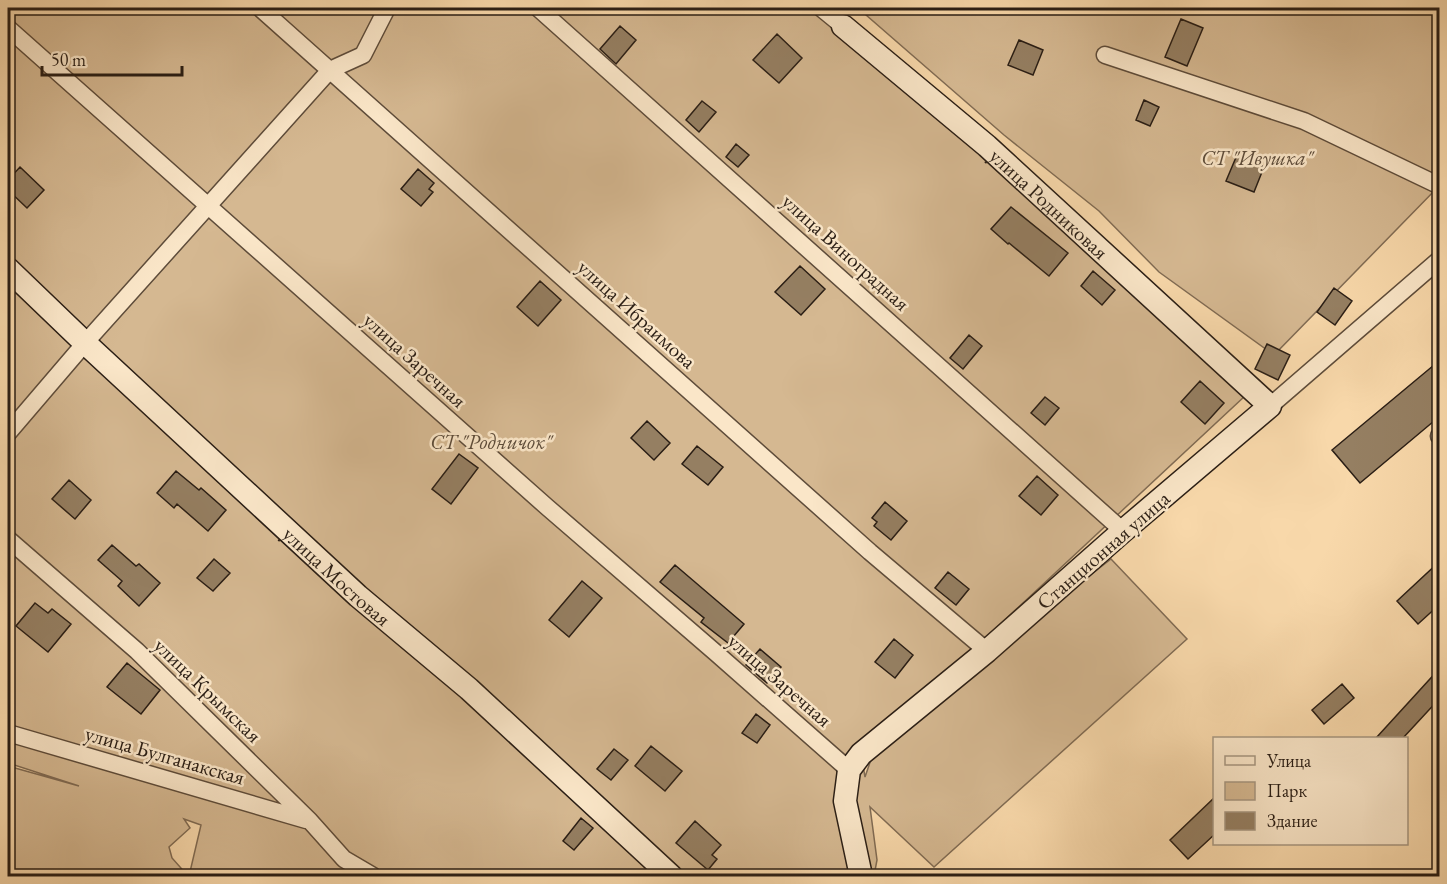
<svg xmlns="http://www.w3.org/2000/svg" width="1447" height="884" font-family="'EB Garamond',serif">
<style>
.green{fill:#d5b891;stroke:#806b53;stroke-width:1.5}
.building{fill:#957f62;stroke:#2a1e15;stroke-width:1.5}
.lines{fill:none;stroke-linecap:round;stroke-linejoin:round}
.street-casing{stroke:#5e4c3a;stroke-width:19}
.secondary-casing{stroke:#2a1e15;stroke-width:25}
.street{stroke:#fae6c8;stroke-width:16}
.secondary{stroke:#fae6c8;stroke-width:22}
.rail{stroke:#2a1e15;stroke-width:4.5;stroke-dasharray:10 10;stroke-linecap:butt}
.labels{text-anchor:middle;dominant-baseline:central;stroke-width:5;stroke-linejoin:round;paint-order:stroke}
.park-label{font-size:21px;font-style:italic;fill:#5d4c3a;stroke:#fae6c8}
.street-label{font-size:21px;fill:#2a1e15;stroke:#fae6c8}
</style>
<rect width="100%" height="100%" fill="#f8d8aa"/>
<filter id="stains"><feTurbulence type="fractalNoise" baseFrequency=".00333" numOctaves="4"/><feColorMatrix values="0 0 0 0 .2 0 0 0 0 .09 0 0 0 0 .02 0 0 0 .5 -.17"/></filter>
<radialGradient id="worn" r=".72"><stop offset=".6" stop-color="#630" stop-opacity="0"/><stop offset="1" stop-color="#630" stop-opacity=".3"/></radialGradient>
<!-- green -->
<path class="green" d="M 8,8 L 825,8 L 1246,395 L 861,754 L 865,777 L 877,742 L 1111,559 L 1187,639 L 934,867 L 870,807 L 877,860 L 874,876 L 189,876 L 201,825 L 184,819 L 190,828 L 169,847 L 172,858 L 188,876 L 8,876 L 8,766 L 79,786 L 8,763 Z
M 858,8 L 1439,8 L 1439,186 L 1274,355 L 1159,272 L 1099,211 L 1004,135 Z"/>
<!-- building -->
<path class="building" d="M 1181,19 L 1203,28 L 1187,66 L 1165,57 Z
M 620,26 L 636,40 L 616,64 L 600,49 Z
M 777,34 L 802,58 L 779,83 L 753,60 Z
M 1019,40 L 1043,50 L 1033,75 L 1008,65 Z
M 1144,100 L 1159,107 L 1150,126 L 1136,120 Z
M 702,101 L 716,112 L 699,132 L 686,120 Z
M 736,144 L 749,155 L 738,167 L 726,157 Z
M 1237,155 L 1264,167 L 1254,192 L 1226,181 Z
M 20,167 L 44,190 L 27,208 L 8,190 L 8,180 Z
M 418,169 L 434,183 L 429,189 L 433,192 L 421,206 L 401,189 Z
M 1011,207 L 1068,253 L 1049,276 L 1009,243 L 1008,244 L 991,229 Z
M 800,266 L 825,289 L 801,315 L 775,292 Z
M 1093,271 L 1115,290 L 1102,305 L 1081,286 Z
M 540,281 L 561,300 L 538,326 L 517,307 Z
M 1334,288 L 1352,301 L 1335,325 L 1317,312 Z
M 969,335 L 982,346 L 963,369 L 950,358 Z
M 1267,344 L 1290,355 L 1278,380 L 1255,369 Z
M 1440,360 L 1440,416 L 1360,483 L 1332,450 Z
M 1200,381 L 1224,403 L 1205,424 L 1181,402 Z
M 1045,397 L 1059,408 L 1045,425 L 1031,413 Z
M 647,421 L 670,443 L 654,460 L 631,438 Z
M 697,446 L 723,467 L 708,485 L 682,464 Z
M 459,454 L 478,468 L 451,504 L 432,489 Z
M 176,471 L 199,490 L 201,488 L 226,510 L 208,531 L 177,504 L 174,508 L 157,493 Z
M 1037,476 L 1058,495 L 1041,515 L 1019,496 Z
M 69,480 L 91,500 L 75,519 L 52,499 Z
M 885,502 L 907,521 L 891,540 L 874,526 L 877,522 L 872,518 Z
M 112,545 L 136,566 L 139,564 L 160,583 L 139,606 L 118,586 L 122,581 L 98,560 Z
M 214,559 L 230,573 L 213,591 L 197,578 Z
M 1440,561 L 1440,604 L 1418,624 L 1397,601 Z
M 675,565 L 744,624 L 728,643 L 701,622 L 704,618 L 660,582 Z
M 948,572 L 969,589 L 956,605 L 935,588 Z
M 582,581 L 602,598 L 569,637 L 549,620 Z
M 35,603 L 48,613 L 52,609 L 71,624 L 48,652 L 16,626 Z
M 894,639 L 913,655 L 895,678 L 875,662 Z
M 760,649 L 781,667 L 767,683 L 746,665 Z
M 127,663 L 160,690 L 141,714 L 107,687 Z
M 1440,668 L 1440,698 L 1403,738 L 1376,738 Z
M 1342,684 L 1354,698 L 1324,724 L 1312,710 Z
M 756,714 L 770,725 L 757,743 L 742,733 Z
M 651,746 L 682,771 L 665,791 L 635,766 Z
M 614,749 L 628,760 L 611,780 L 597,769 Z
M 1215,797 L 1215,834 L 1188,859 L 1170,840 Z
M 581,818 L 593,828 L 574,850 L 563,841 Z
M 695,821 L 721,845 L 712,855 L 717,859 L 708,870 L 676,843 Z"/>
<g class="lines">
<defs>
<path id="street" d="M 260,8 L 870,552 L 987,651
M 538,8 L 1123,531
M 821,8 L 843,26
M 8,28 L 547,507 L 716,653 L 849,770
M 1105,55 L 1304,121 L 1440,186
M 1270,406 L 1440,259
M 8,433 L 85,343 L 330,70 L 363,55 L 387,8
M 1439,436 L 1440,437
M 8,539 L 137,651 L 310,821 L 344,859 L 373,876
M 8,733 L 306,820"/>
<g id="secondary">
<path id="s1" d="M 843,26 L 987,146 L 1270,406 L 1123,531 L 987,651 L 861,754 L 849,770 L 845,801 L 861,876"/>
<path id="s2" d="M 8,269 L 85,343 L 358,596 L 469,689 L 671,876"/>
</g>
</defs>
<!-- street casing -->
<use href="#street" class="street-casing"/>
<!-- secondary casing -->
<use href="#secondary" class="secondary-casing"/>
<!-- street -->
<use href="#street" class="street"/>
<!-- secondary -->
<use href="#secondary" class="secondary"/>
<!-- rail -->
<path class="rail" d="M 1429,876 L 1440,864"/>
</g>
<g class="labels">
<!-- park labels -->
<g class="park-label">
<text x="1257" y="157">СТ "Ивушка"</text>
<text x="491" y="441">СТ "Родничок"</text>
</g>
<!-- street labels -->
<g class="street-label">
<text stroke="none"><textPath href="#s1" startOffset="272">улица Родниковая</textPath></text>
<text transform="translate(846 252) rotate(42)">улица Виноградная</text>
<text transform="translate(637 314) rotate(42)">улица Ибраимова</text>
<text transform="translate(415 360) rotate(42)">улица Заречная</text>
<text transform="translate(1103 550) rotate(-41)">Станционная улица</text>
<text stroke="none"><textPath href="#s2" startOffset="450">улица Мостовая</textPath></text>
<text transform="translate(780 680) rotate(41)">улица Заречная</text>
<text transform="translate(208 690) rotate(44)">улица Крымская</text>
<text transform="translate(165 755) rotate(16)">улица Булганакская</text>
</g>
</g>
<!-- margin -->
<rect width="1447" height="884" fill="none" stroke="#f8d8aa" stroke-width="30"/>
<rect x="9" y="9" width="1429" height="866" fill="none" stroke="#2a1e15" stroke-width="3"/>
<rect x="15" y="15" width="1417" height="854" fill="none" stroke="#2a1e15" stroke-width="1.5"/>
<!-- legend -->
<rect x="1213" y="737" width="195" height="108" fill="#fae6c8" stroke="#a79680" stroke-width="1.5"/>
<rect x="1225" y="756" width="30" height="9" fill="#fae6c8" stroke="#a79680" stroke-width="1.5"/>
<text x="1267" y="767" font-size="18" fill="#2a1e15">Улица</text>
<rect x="1225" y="782" width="30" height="18" fill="#d5b891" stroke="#a79680" stroke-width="1.5"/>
<text x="1267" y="797" font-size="18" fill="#2a1e15">Парк</text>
<rect x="1225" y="812" width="30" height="18" fill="#957f62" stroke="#a79680" stroke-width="1.5"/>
<text x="1267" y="827" font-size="18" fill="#2a1e15">Здание</text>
<!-- scale -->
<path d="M42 66v9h140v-9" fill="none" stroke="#2a1e15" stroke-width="3"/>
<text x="51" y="66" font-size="18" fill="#2a1e15" stroke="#fae6c8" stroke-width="4.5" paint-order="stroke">50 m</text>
<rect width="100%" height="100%" filter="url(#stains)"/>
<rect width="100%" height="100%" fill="url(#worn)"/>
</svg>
